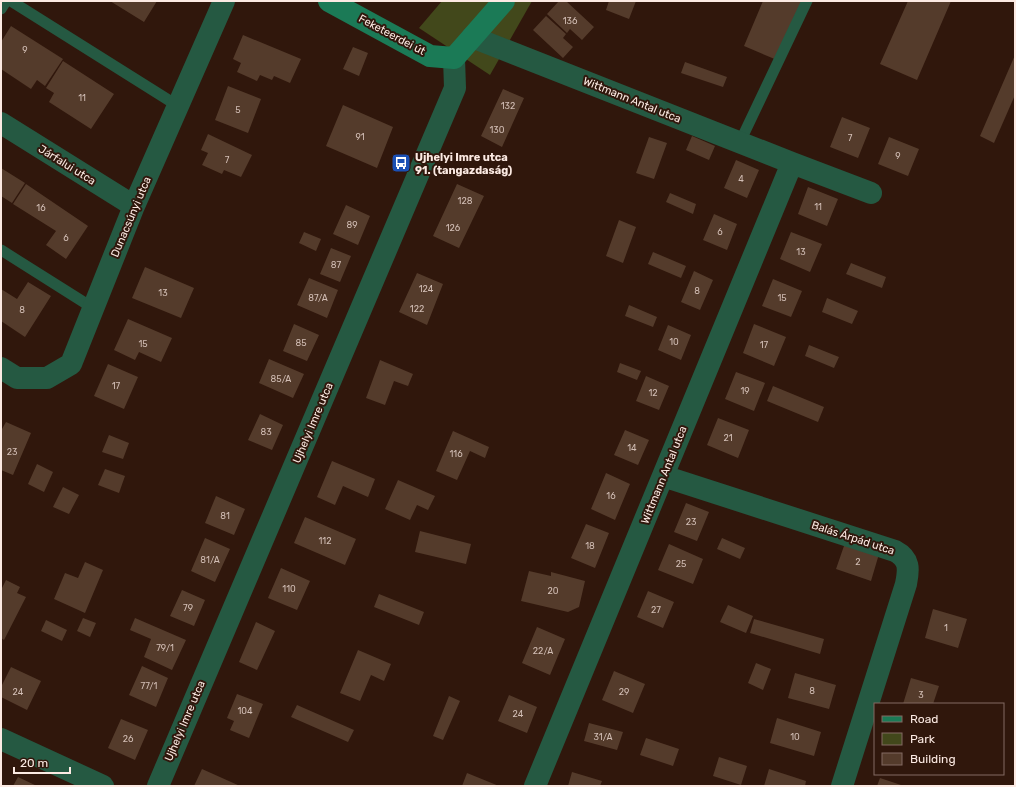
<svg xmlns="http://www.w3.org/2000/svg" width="1016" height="787" font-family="Rubik,sans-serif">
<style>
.green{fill:#42481b}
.building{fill:#543b2b}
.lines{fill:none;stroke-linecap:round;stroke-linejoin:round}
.service{stroke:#255942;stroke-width:11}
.minor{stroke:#255942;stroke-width:22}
.secondary{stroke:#1b7a56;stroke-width:22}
.labels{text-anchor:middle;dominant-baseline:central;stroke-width:4;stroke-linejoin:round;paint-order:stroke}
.number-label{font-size:9px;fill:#d2beb5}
.street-label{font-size:11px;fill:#fceae3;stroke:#30170c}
.poi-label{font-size:11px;font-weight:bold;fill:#fceae3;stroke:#30170c;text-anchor:start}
</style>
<rect width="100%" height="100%" fill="#30170c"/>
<!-- green -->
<path class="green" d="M 442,1 L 532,1 L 490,75 L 419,28 Z"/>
<!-- building -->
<path class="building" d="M 110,1 L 157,1 L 144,22 Z
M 559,1 L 566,1 L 594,27 L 582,40 L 570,29 L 567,33 L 547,14 Z
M 609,1 L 636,1 L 629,19 L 606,10 Z
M 763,1 L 802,1 L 777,60 L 744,46 Z
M 908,1 L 951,1 L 917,80 L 880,64 Z
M 546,16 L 566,34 L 563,38 L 573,47 L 563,58 L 533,30 Z
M 11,26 L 63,59 L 45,86 L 37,80 L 31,89 L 1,69 L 1,42 Z
M 243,35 L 301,59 L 290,83 L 274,76 L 272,80 L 260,75 L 257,81 L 237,72 L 241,63 L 233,59 Z
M 353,47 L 368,53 L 359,76 L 343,69 Z
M 1015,55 L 1015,95 L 994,143 L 980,136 Z
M 63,61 L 114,94 L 91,129 L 49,102 L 54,93 L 46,88 Z
M 685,62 L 727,77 L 723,87 L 681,73 Z
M 228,86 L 261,99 L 248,133 L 215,120 Z
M 503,89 L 524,98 L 502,147 L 481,136 Z
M 343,105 L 393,127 L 377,168 L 326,146 Z
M 842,117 L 870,128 L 858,158 L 830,147 Z
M 208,134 L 252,155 L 241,177 L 224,170 L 222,174 L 202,165 L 208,153 L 201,150 Z
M 692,136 L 715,146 L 709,160 L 686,150 Z
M 649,137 L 667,143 L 654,179 L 636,173 Z
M 889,137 L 919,149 L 908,176 L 878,164 Z
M 736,160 L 759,170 L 747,198 L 724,188 Z
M 1,168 L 25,183 L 12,203 L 1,196 Z
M 26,184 L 88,226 L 66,259 L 46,245 L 56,231 L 13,204 Z
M 457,184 L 484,196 L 459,248 L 433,236 Z
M 808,187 L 838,199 L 827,226 L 798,214 Z
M 670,193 L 696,204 L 693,214 L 666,202 Z
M 346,205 L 370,216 L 358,245 L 333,234 Z
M 714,214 L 737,224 L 727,250 L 703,240 Z
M 619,220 L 636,227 L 623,263 L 606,256 Z
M 304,232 L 321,239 L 316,251 L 299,243 Z
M 791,232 L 822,244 L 810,272 L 780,259 Z
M 331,248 L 351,256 L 340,282 L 320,274 Z
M 653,252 L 686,266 L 681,278 L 648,264 Z
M 851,263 L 886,277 L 882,288 L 846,274 Z
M 145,267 L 194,288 L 181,318 L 132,298 Z
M 694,271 L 713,280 L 700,310 L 681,302 Z
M 417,273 L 443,284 L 427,325 L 399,312 Z
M 309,278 L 338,290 L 327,318 L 297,305 Z
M 773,279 L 802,291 L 791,317 L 762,306 Z
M 28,282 L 51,296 L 25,337 L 1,321 L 1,289 L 17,299 Z
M 827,298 L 858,311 L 852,324 L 822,312 Z
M 629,305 L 657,317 L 653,327 L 625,316 Z
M 128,319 L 172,338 L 161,362 L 139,352 L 135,360 L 114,350 Z
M 294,324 L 319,335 L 307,361 L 283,351 Z
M 754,324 L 786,337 L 774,366 L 743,353 Z
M 668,325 L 691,335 L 681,360 L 658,350 Z
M 809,345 L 839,357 L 834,368 L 805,356 Z
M 269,359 L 304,374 L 293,398 L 259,383 Z
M 380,360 L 413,374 L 408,386 L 394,381 L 385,405 L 366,398 Z
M 620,363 L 641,371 L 637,380 L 617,372 Z
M 108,364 L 138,377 L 124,409 L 94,396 Z
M 736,372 L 765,383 L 754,411 L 725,399 Z
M 646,376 L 669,386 L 659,410 L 636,401 Z
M 773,386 L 824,407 L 818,422 L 767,401 Z
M 260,414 L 283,425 L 272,450 L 248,440 Z
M 718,418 L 749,430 L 738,458 L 707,445 Z
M 6,422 L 31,433 L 13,475 L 1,470 L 1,429 L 2,429 Z
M 625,430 L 649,440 L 638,465 L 614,455 Z
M 453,431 L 489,447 L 485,458 L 470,451 L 457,480 L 436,471 Z
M 109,435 L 129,443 L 123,459 L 102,452 Z
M 332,461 L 375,479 L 368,497 L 343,486 L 335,505 L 317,497 Z
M 37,464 L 53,472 L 44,492 L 28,484 Z
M 105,469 L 125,476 L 119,493 L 98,485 Z
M 606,473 L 630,484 L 615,520 L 591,509 Z
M 398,480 L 435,496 L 428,510 L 417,505 L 410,520 L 385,509 Z
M 63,487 L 79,495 L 69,514 L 53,507 Z
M 216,496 L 245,509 L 234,535 L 205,523 Z
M 686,503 L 709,512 L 697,541 L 674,532 Z
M 305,517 L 356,539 L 345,565 L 294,543 Z
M 586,524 L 609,533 L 595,568 L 571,558 Z
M 420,531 L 471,544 L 466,564 L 415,552 Z
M 205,538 L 230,549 L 215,582 L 191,571 Z
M 722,538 L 745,548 L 740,559 L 717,549 Z
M 845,543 L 879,554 L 871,581 L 836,569 Z
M 669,544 L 703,559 L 693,584 L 658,570 Z
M 85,562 L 103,570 L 85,613 L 54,599 L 65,573 L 78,578 Z
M 281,568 L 310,581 L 297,610 L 268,598 Z
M 529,571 L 551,576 L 551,572 L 585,581 L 579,607 L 568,612 L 521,601 Z
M 6,580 L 20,587 L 17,593 L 26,597 L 4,640 L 1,638 L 1,590 Z
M 182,590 L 205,600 L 194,626 L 170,616 Z
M 648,591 L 674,602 L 663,628 L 637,617 Z
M 379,594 L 424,612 L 419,625 L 374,607 Z
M 728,605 L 753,616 L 746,633 L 720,622 Z
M 933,609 L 967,619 L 958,648 L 925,638 Z
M 83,618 L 96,623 L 90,637 L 77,631 Z
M 135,618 L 186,640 L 172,670 L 144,657 L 151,639 L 130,630 Z
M 754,619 L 824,639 L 820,654 L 750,633 Z
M 46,620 L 67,630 L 62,641 L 41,631 Z
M 256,622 L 275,631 L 257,670 L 239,662 Z
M 537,627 L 565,639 L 550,675 L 522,663 Z
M 358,650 L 391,664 L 384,681 L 371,675 L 360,701 L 340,693 Z
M 756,663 L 771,669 L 763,690 L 748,683 Z
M 142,666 L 168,678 L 156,707 L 129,695 Z
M 11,667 L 41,681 L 27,710 L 1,697 L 1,687 Z
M 614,671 L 645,684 L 633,713 L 602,700 Z
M 795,673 L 836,685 L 829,709 L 788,698 Z
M 911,678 L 939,686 L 933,704 L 903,704 Z
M 237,694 L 263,704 L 249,738 L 230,730 L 234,721 L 227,718 Z
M 509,695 L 537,707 L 527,733 L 498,721 Z
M 449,696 L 460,701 L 443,740 L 433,736 Z
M 297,705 L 354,730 L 348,742 L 291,717 Z
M 777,718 L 821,732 L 814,756 L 770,743 Z
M 121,719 L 148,730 L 135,760 L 108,748 Z
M 589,723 L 623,732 L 617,750 L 584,741 Z
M 646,738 L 679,749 L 673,766 L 640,755 Z
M 719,757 L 747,766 L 741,785 L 713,776 Z
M 202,769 L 240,786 L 194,786 Z
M 769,769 L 806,781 L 805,786 L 764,786 Z
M 572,772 L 602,781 L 600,786 L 568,786 Z
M 467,773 L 499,786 L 462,786 Z
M 18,777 L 37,786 L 13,786 Z
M 880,778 L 904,786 L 877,786 Z"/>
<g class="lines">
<!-- service -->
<path class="service" d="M 11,1 L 178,106
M 1,9 L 6,1
M 740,142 L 807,1
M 1,250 L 93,308"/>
<!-- minor -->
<path class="minor" d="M 472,37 L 792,163 L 871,193
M 1,123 L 134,206
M 1,368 L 17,378 L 47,378 L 71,364 L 134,206 L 224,1
M 663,476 L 895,551 C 910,559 909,569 906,584 L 842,786
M 1,739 L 103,786
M 158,786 L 455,88 L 454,58
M 535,786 L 792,163"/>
<!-- secondary -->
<path class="secondary" d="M 329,1 L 430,56 L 454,58 L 504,1"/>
</g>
<!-- icons -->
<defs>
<symbol id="bus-square" viewBox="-11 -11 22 22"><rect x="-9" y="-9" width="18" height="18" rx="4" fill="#1a4fb4" stroke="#30170c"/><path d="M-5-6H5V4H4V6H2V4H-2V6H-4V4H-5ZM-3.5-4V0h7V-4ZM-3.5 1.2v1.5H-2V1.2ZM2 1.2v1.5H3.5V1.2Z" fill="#fff"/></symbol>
</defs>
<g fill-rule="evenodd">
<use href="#bus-square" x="390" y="152" width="22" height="22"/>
</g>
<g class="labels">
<!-- number labels -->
<g class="number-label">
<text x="570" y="21">136</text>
<text x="25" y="50">9</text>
<text x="82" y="98">11</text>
<text x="508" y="106">132</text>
<text x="238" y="110">5</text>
<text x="497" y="130">130</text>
<text x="360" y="137">91</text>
<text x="850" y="138">7</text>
<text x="898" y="156">9</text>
<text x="227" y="160">7</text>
<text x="741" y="179">4</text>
<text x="465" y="201">128</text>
<text x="818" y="207">11</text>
<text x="41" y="208">16</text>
<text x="352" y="225">89</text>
<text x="453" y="228">126</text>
<text x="720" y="232">6</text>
<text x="66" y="238">6</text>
<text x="801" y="252">13</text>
<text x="336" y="265">87</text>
<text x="426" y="289">124</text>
<text x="697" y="291">8</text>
<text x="163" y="293">13</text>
<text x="318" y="298">87/A</text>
<text x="782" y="298">15</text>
<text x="417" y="309">122</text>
<text x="22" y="310">8</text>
<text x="674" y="342">10</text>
<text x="301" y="343">85</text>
<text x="143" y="344">15</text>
<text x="764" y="345">17</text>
<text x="281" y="379">85/A</text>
<text x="116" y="386">17</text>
<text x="745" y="391">19</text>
<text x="653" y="393">12</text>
<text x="266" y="432">83</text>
<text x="728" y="438">21</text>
<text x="632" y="448">14</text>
<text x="12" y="452">23</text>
<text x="456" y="454">116</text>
<text x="611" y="496">16</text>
<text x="225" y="516">81</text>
<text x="691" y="522">23</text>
<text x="325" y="541">112</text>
<text x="590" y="546">18</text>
<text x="210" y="560">81/A</text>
<text x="858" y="562">2</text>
<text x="681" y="564">25</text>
<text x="289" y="589">110</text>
<text x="553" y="591">20</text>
<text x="188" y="608">79</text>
<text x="656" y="610">27</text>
<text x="946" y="628">1</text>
<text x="165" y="648">79/1</text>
<text x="543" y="651">22/A</text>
<text x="149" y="686">77/1</text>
<text x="812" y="691">8</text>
<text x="18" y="692">24</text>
<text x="624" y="692">29</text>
<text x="921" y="695">3</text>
<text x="245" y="711">104</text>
<text x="518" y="714">24</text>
<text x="603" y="737">31/A</text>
<text x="795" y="737">10</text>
<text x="128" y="739">26</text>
</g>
<!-- street labels -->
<g class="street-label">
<text transform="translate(392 35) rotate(28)">Feketeerdei út</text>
<text transform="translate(632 100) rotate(22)">Wittmann Antal utca</text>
<text transform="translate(67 165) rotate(32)">Járfalui utca</text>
<text transform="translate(131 217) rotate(-67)">Dunacsúnyi utca</text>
<text transform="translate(313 423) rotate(-67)">Ujhelyi Imre utca</text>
<text transform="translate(664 475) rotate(-68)">Wittmann Antal utca</text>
<text transform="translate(853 538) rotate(18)">Balás Árpád utca</text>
<text transform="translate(185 721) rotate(-67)">Ujhelyi Imre utca</text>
</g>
<!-- poi labels -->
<g class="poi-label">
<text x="415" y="157">Ujhelyi Imre utca<tspan x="415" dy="13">91. (tangazdaság)</tspan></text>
</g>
</g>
<!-- border -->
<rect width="1016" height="787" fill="none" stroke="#fceae3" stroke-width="4"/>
<!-- legend -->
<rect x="874" y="703" width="130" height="72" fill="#30170c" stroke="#826b62"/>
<rect x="882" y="716" width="20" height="6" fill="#1b7a56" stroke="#826b62"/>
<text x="910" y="723" font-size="12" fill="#fceae3">Road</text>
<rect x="882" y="733" width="20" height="12" fill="#42481b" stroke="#826b62"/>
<text x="910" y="743" font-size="12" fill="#fceae3">Park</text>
<rect x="882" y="753" width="20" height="12" fill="#543b2b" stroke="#826b62"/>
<text x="910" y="763" font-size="12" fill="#fceae3">Building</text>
<!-- scale -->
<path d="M14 767v6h56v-6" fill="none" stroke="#fceae3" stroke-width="2"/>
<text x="20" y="767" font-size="12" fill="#fceae3" stroke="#30170c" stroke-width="3" paint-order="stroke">20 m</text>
</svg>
